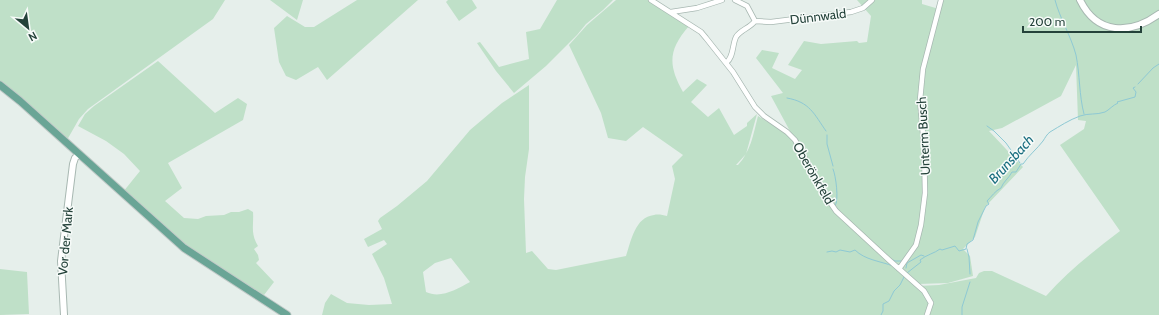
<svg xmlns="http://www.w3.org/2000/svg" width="1159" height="315" font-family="Cabin,sans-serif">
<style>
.green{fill:#bfe0c8;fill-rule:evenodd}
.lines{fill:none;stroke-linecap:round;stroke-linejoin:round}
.stream{stroke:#8ec9d4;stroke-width:1}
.minor-casing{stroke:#a8b8b2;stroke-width:6}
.tertiary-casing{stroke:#a8b8b2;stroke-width:8}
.primary-casing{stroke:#c2cac8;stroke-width:9}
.minor{stroke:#fff;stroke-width:4.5}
.tertiary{stroke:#fff;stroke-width:6}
.primary{stroke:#6aa596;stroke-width:7}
.labels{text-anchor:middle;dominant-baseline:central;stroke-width:3;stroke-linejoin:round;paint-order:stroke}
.street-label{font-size:13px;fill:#24423a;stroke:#f7fbf9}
.water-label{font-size:14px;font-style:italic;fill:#1c6f80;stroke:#f7fbf9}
</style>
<rect width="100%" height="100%" fill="#e6efeb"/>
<!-- green -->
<path class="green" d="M 0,0 L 225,0 L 213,19 L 88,109 L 79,119 L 67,140 L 0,84 Z
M 270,0 L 303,0 L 297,20 Z
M 357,0 L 418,0 L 327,80 L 318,67 L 296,80 L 286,76 L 279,62 L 274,28 L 287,16 L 305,27 L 314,27 Z
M 448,0 L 472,0 L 477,8 L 459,21 L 446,2 Z
M 557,0 L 613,0 L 603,10 L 586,24 L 577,35 L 546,66 L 514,93 L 496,71 L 477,43 L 480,42 L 499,67 L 529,59 L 526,32 L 540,29 Z
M 616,0 L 650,0 L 689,26 C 668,50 668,65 683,92 L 697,79 L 707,85 L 691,102 L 708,117 L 719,108 L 734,135 L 747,126 L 747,123 L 757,114 L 746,154 L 736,165 L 738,165 C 751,151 753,135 758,116 L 789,135 L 794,140 L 824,194 L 771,96 L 783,93 L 756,58 L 762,50 L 779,53 L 772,68 L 795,79 L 802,70 L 788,65 L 804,41 L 821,44 L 857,41 L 859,43 L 867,42 L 871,16 L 857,0 L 922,0 L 922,4 L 939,9 L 923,69 L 920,100 L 924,146 L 925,193 L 921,225 L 916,245 L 899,269 L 846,221 L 825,197 L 829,204 L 845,221 L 924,291 L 931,305 L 932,303 L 925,291 L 918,286 L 939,285 L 976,278 L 979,273 L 984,271 L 992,271 L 1046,296 C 1068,271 1094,251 1120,231 L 1060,145 L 1084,129 L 1086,121 L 1078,120 L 1076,65 L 1061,96 L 1002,128 L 989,131 L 1023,167 L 985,207 L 975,237 L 963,249 L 970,256 L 973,276 L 948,283 L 918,284 L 900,268 L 917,246 L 922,227 L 927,193 L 921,101 L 925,68 L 942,0 L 1079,0 L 1082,9 L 1084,8 L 1080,0 L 1159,0 L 1159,315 L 322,315 L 325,303 L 331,294 L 347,303 L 369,305 L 392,304 L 384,278 L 372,254 L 387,244 L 384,240 L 368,247 L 364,239 L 382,229 L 378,221 L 380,218 L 397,206 L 427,181 L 470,130 L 502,103 L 529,85 L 529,149 L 525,177 L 524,199 L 526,253 L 532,251 L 548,269 L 556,270 L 626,256 C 631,241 635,217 654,215 C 658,214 663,215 667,216 L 675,179 L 672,166 L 683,155 L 643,127 L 626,141 L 608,138 L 601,113 L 569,45 L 587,25 ZM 451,258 L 470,282 C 457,289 441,299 426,292 L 423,272 L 435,263 Z
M 158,61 L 215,113 L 238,98 L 247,104 L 243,120 L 168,163 L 182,188 L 165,201 L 184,218 L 198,219 L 206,216 L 224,215 L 231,212 L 239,212 L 248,209 L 253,212 C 254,225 250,233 258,246 L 254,249 L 258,255 L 259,260 L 256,263 L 274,282 L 264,295 L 199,256 L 123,192 L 140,171 L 124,154 L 106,141 L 78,126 L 85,114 L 94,106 Z
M 0,269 L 27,272 L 29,314 L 0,315 Z"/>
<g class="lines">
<!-- stream -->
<path class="stream" d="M 1055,0 C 1060,19 1071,36 1076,55 C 1080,75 1079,95 1084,114
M 1138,84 L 1153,68 L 1159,64
M 787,98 C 810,102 814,114 826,131
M 987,126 L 994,131 L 1006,143 L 1020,163
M 827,135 L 827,144 L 833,166
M 833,169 C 836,176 839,200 835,206 L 841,213
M 967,249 L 969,257 L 970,274
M 827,252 L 832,251 L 836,252 L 840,250 L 850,252 L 855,250 C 865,260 880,261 893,266
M 891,259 L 895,261 L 901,261
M 906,268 L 907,263 L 921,255 L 924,256
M 907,273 L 921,262 L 920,260 C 926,255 935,253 940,249 L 942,250 L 955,246 L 959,251 L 966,249 L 967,244 L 973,240 L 978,222 L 986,206 L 989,204 L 987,201 C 992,196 995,191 1001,188 C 1003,182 1009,178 1012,172 L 1016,172 L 1021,164 L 1023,164 C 1029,155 1037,149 1043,141 C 1045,138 1047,134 1050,132 C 1060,126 1069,120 1080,116 C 1088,113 1097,115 1105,112 C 1109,110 1113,105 1118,103 L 1117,102 L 1135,97 L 1136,92 L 1133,88 L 1135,87
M 881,315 L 883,311 L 883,304 L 889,301 L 894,291 L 900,285 L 904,277
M 962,315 L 962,307 L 970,282"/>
<defs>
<path id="minor" d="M 651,0 L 701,32 L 706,38 L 733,72 L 755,107 L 764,116 L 787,132 L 795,140 L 825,195 L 836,211 L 889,260 L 924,291 L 931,303 L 927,315
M 735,0 L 747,6 L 755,21 L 771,22 L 851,12 L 863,8 L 872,0
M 671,12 L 697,8 L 722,0
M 726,63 C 734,57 732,45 736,37 C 740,30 750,28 755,21
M 899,269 L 916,245 L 921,225 L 925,193 L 924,146 L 920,100 L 923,69 L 941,0"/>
<path id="tertiary" d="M 1080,0 C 1097,35 1130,35 1159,14
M 64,315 L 61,261 L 73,164 L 75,158 L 79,154"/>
<path id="primary" d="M 0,85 L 20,101 L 184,248 L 287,315"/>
</defs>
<!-- minor casing -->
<use href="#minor" class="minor-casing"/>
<!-- tertiary casing -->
<use href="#tertiary" class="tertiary-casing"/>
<!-- primary casing -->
<use href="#primary" class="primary-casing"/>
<!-- minor -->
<use href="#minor" class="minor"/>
<!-- tertiary -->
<use href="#tertiary" class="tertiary"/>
<!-- primary -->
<use href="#primary" class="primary"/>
</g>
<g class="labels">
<!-- street labels -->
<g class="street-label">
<text transform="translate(818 16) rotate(-7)">Dünnwald</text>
<text transform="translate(923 136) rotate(-93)">Unterm Busch</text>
<text transform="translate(814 173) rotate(60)">Oberönkfeld</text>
<text transform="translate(65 241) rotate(-85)">Vor der Mark</text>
</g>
<!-- water labels -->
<g class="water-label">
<text transform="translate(1011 159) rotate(-48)">Brunsbach</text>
</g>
</g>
<!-- north arrow -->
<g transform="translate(28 28) rotate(151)" stroke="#f7fbf9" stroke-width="3" paint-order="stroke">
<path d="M0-3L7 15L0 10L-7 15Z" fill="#24423a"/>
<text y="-6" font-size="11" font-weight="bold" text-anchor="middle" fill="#24423a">N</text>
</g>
<!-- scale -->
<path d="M1023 26v6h118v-6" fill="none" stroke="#24423a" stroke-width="2"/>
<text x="1029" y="26" font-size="12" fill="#24423a" stroke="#f7fbf9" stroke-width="3" paint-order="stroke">200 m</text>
</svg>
